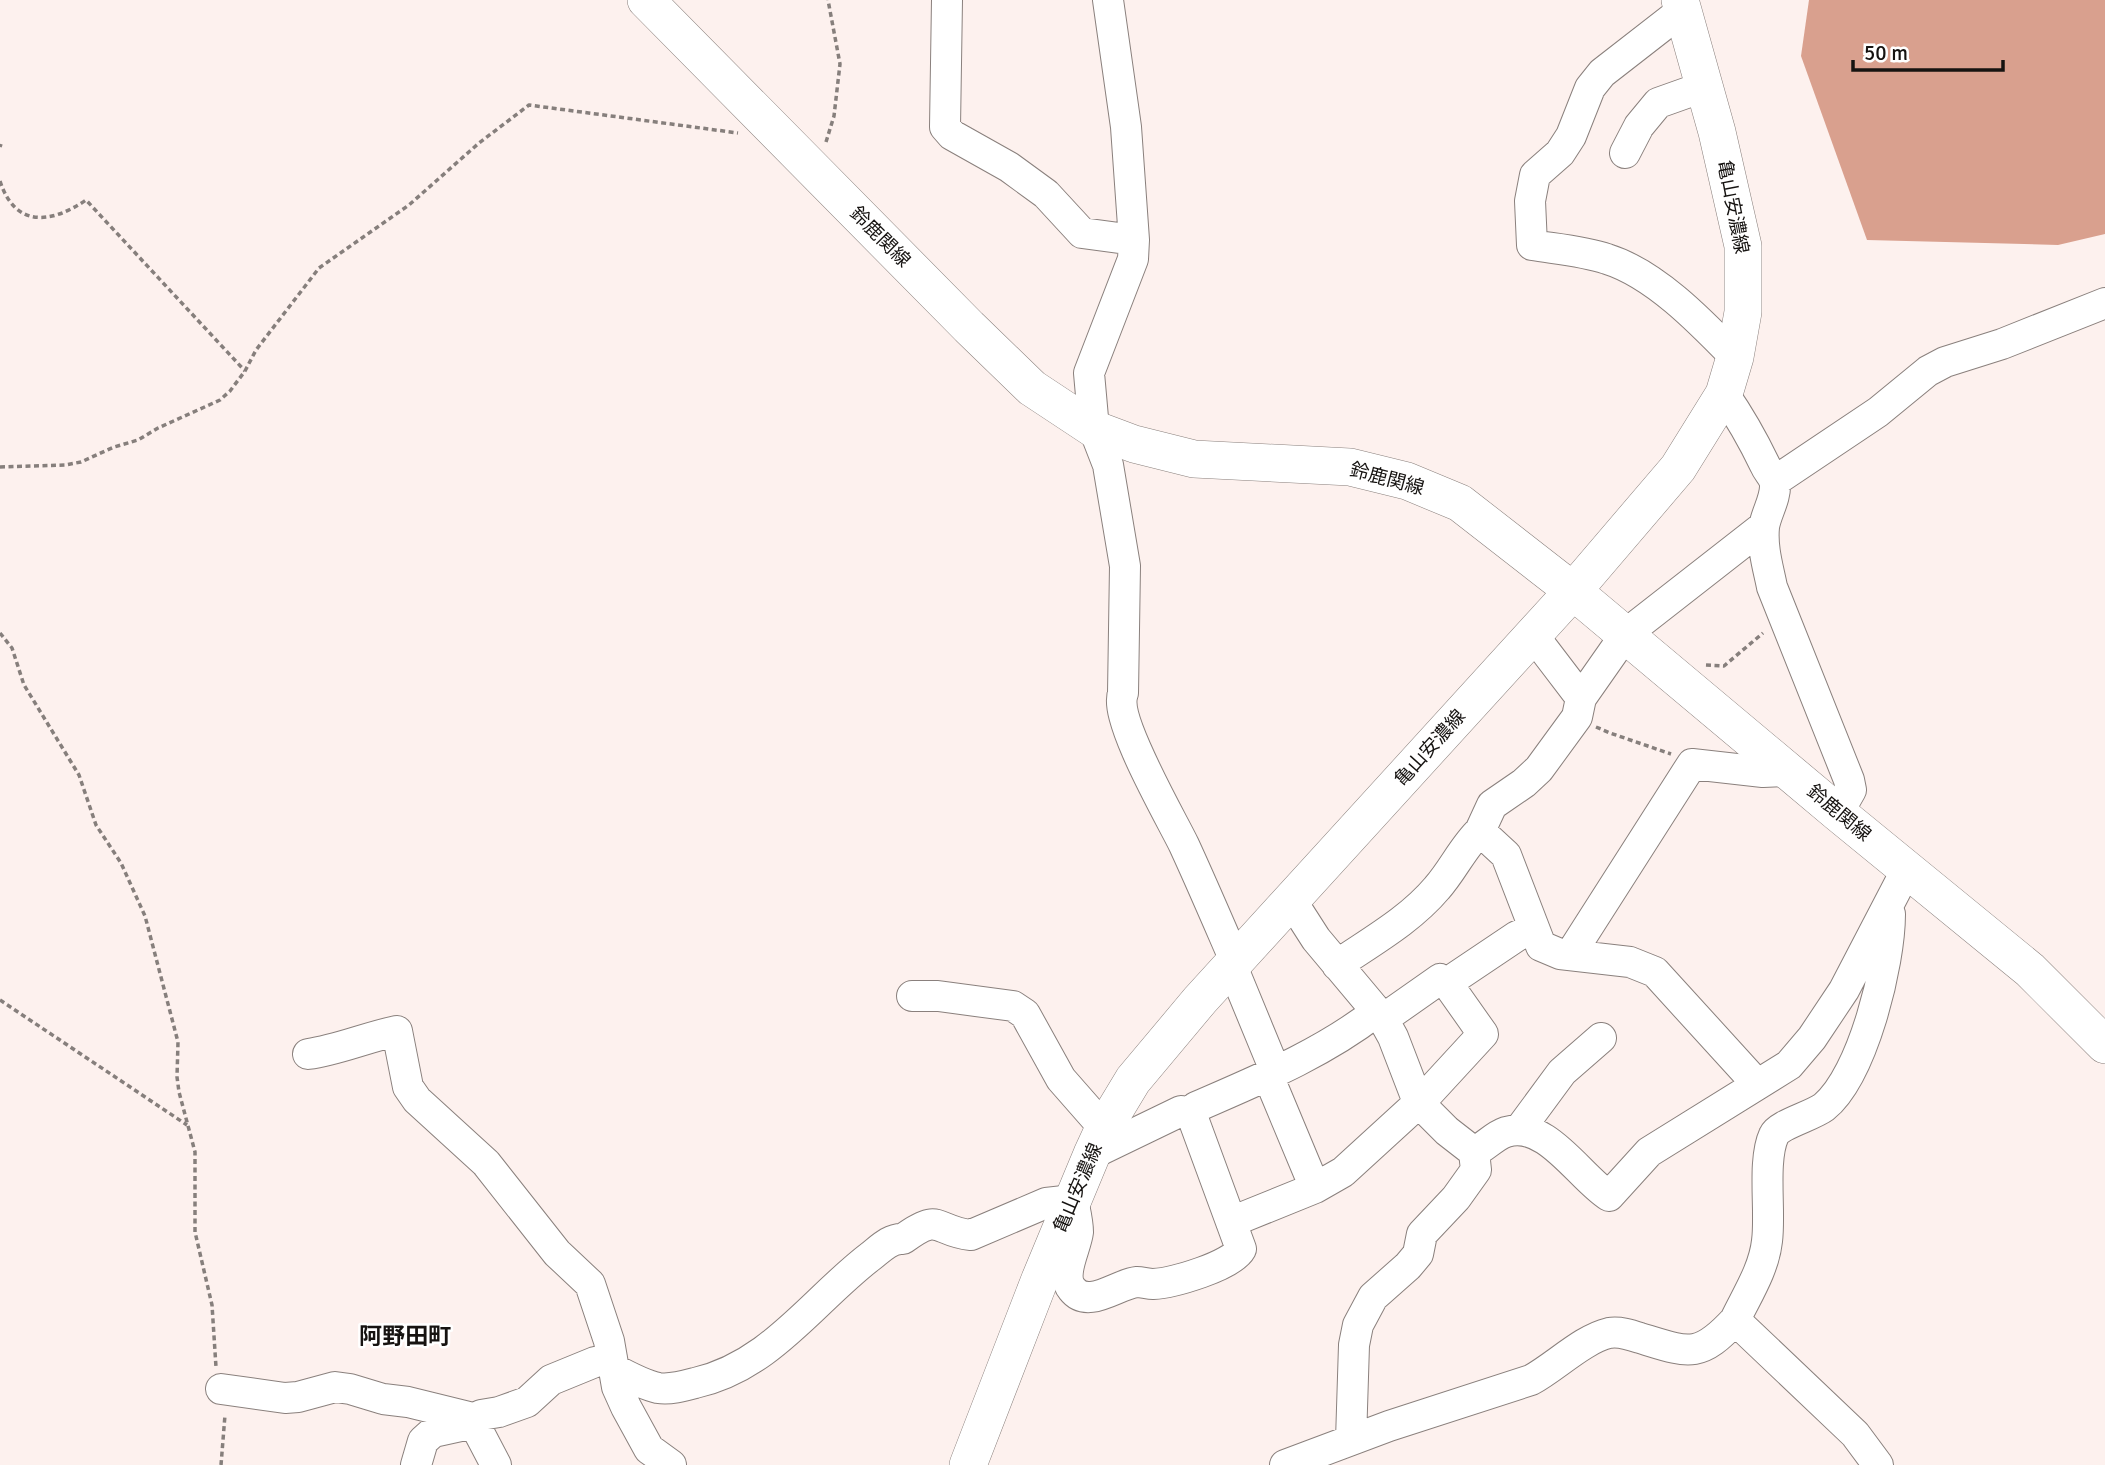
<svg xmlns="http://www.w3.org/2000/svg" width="2105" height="1465" font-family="Signika,'Noto Sans JP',sans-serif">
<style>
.forest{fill:#d9a08e}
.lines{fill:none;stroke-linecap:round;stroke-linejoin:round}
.minor-casing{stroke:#8a807d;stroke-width:32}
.major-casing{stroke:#8a807d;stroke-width:38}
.path{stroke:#867f7c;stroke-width:3.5;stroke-dasharray:5 3.5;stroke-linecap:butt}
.minor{stroke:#fff;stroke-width:30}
.major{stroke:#fff;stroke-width:37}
.labels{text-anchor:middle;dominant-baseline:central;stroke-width:5;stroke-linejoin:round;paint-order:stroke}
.street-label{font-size:19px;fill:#161311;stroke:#fff}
.quarter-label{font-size:23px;font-weight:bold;fill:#161311;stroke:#fff}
</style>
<rect width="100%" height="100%" fill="#fdf1ee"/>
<!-- forest -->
<path class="forest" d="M 1809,0 L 2105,0 L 2105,234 L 2058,245 L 1867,240 L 1801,56 Z"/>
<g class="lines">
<defs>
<path id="minor" d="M 947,0 L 945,127 L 952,135 L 1009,167 L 1046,194 L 1082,233 L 1134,240
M 1108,0 L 1126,127 L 1134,240 L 1133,259 L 1089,373 L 1094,429 L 1108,465 L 1125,566 L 1123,693 C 1113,719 1171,818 1184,845 C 1202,884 1219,924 1236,963
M 1683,10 L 1602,73 L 1590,88 L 1571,136 L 1560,153 L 1535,175 L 1530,201 L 1532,245 C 1557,249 1584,251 1607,259 C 1655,274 1701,322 1735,357
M 1625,153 L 1639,126 L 1658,103 L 1703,87
M 1724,394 C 1740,417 1753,440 1765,465 C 1768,472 1774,477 1775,484 C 1776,499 1766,513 1764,527 C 1762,548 1768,567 1772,587 L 1849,780 L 1851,790 L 1838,813
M 1775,481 L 1878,412 L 1928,371 L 1945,362 L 2002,344 L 2105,303
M 1636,626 L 1764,526
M 1533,635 L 1581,698
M 1616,648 L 1581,698 L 1577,717 L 1539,769 L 1524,783 L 1492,805 L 1480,831 L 1506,855 L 1541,946 L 1560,954 L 1630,962 L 1655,972 L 1757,1084
M 1291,900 L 1316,939 L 1383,1019 L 1393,1037 L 1418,1102 L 1447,1131 L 1474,1152 C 1485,1147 1494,1136 1506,1132 C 1546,1119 1580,1178 1609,1196 L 1649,1152 L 1789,1065 L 1812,1038 L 1844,990 L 1907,869
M 1570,955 L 1692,764 L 1763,772 L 1789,771
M 1337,965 C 1372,941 1410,920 1437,888 C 1453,870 1463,847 1480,831
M 1232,966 L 1274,1068 L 1272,1085 L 1315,1188
M 1447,983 L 1517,936 L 1534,929
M 912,996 L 938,996 L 1013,1006 L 1025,1014 L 1061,1079 L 1104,1128
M 308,1054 C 338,1050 367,1037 397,1031 L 408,1087 L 417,1100 L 486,1163 L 557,1253 L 590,1284 L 609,1341 L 617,1387 L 626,1407 L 649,1449 L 671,1465
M 1520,1129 L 1562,1072 L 1601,1038
M 1092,1154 L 1181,1111 L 1191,1113 L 1196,1107 C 1258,1080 1322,1054 1376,1012
M 1231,1222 L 1315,1188 L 1343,1172 L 1425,1097 L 1483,1034 L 1447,983 L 1440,979 L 1383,1019
M 1735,1320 C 1747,1295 1764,1269 1767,1241 C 1771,1212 1762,1161 1774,1135 C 1778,1125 1812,1116 1824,1107 C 1863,1075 1890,964 1890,914
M 614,1369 C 627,1376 644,1385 658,1388 C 670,1390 684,1386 695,1383 C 771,1366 813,1300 871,1256 C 880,1249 890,1238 903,1239 C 941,1211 934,1231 971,1235 L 1046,1203 L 1073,1200 C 1075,1210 1078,1222 1078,1232 C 1076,1249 1060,1275 1072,1289 C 1088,1310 1117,1284 1137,1282 C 1142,1282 1148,1284 1153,1284 C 1173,1283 1232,1266 1241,1249 L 1191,1113
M 221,1389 L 285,1398 L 298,1397 L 335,1387 L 350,1389 L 383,1399 L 408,1402 L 477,1419
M 474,1423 L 496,1465
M 1351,1440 L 1354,1345 L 1358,1325 L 1373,1297 L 1408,1266 L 1418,1254 L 1422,1234 L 1456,1198 L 1476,1170 L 1474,1152
M 416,1465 L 423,1441 L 433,1432 L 474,1423 L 481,1415 L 499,1412 L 527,1402 L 551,1380 L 595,1362 L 612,1358
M 1285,1465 L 1389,1426 L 1531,1380 C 1555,1367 1583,1339 1609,1333 C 1619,1331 1631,1335 1640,1338 C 1689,1353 1699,1359 1735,1320 L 1855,1434 L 1878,1465"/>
<path id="major" d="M 646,0 L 969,327 L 1032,388 L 1094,429 L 1134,444 L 1194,459 L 1350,467 L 1407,481 L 1460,503 L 1573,591 L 1838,813 L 2030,970 L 2105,1045
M 968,1465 L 1040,1279 L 1092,1154 L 1104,1128 L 1133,1080 L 1200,1000 L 1573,591 L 1678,468 L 1724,394 L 1735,357 L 1743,312 L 1743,246 L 1717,132 L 1680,0"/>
</defs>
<!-- minor casing -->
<use href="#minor" class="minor-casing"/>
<!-- major casing -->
<use href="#major" class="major-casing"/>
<!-- path -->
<path class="path" d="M 826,142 L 834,116 L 840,64 L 828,0
M 0,147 L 1,144
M 0,181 C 15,228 51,224 86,200 L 245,371
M 0,467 L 65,465 L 81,462 L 114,447 L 138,440 L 158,428 L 220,400 L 230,391 L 245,371 L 256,350 L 319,268 L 409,205 L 479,143 L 529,105 L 738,133
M 0,633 L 12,648 L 24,685 L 79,775 L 96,825 L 121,863 L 145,916 L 178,1042 L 177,1077 L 179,1092 L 195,1152 L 195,1232 L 212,1305 L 216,1367
M 1706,665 L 1724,666 L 1763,633
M 1596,727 L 1610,733 L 1671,754
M 0,1000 L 187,1125
M 221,1465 L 225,1415"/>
<!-- minor -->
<use href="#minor" class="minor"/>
<!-- major -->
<use href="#major" class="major"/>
</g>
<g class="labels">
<!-- street labels -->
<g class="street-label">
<text transform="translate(1733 207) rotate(79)">亀山安濃線</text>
<text transform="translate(880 237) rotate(45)">鈴鹿関線</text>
<text transform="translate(1387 479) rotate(15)">鈴鹿関線</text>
<text transform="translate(1430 748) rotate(-48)">亀山安濃線</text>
<text transform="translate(1839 813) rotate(40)">鈴鹿関線</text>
<text transform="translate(1078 1188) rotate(-67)">亀山安濃線</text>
</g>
<!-- quarter labels -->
<g class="quarter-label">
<text x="405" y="1336">阿野田町</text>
</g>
</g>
<!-- scale -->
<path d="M1853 60v10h150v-10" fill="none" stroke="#161311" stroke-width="3.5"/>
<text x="1864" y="60" font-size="21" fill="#161311" stroke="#ffffff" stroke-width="5" paint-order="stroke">50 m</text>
</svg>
